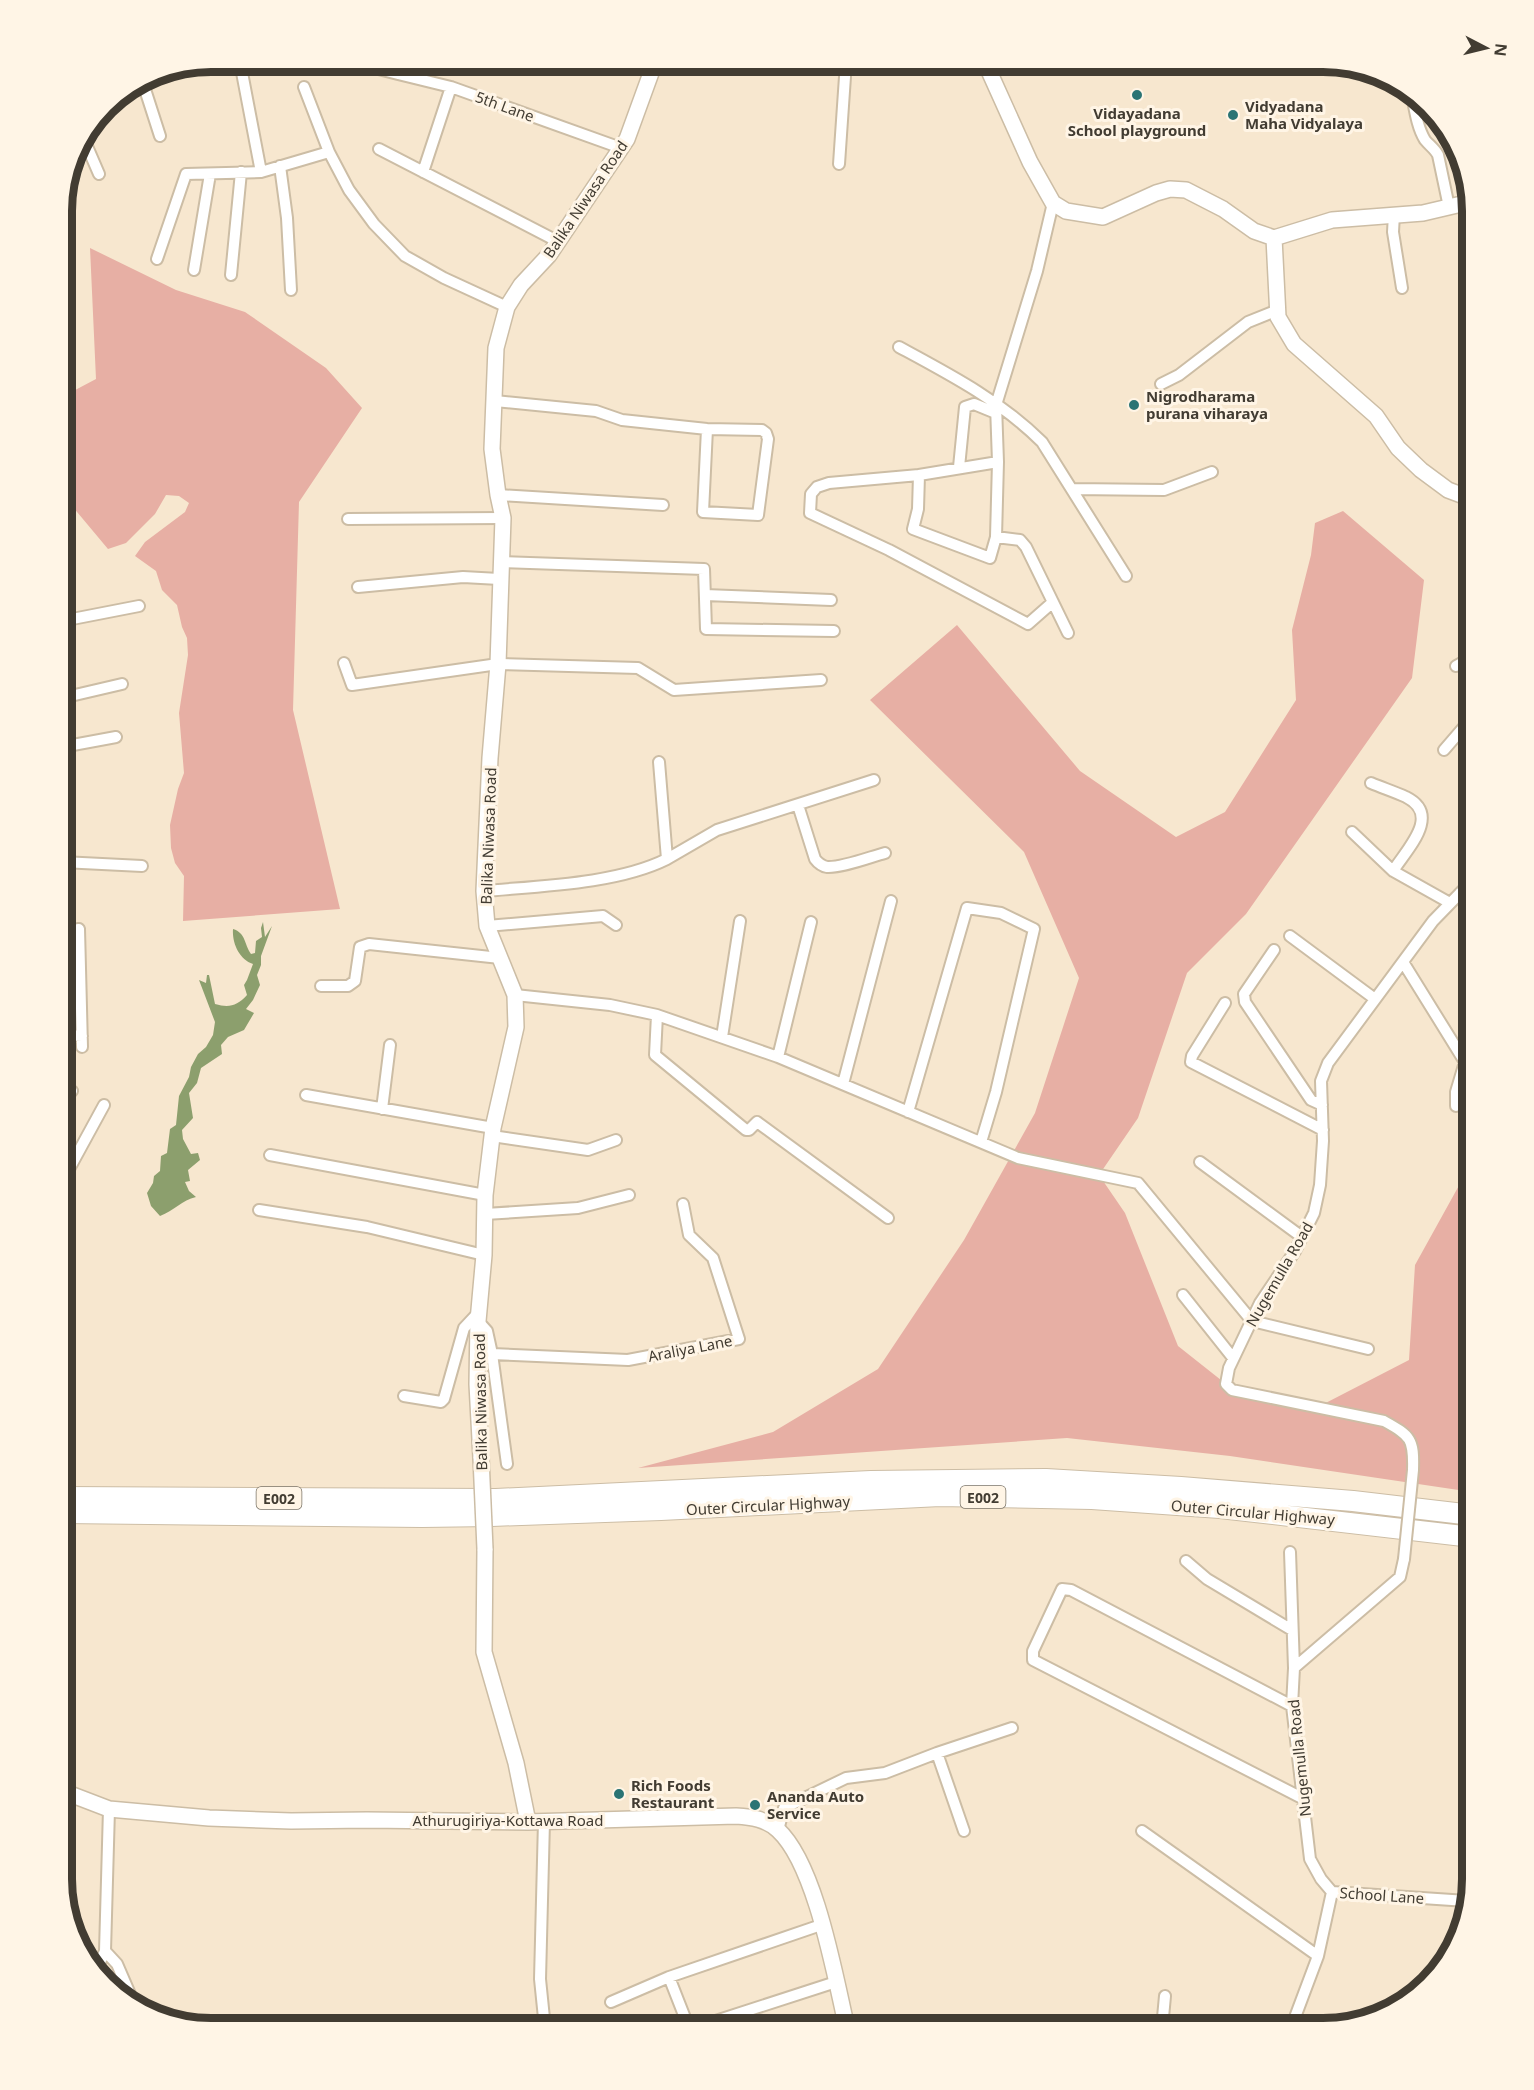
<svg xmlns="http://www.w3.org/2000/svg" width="1534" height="2090" font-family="'Noto Sans',sans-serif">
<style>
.green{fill:#e7afa4}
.water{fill:#8c9f6d}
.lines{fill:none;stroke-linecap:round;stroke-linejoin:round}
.street-casing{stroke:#ccbda5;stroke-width:14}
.secondary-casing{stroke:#ccbda5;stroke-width:18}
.highway-casing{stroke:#ccbda5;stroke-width:22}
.street{stroke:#fff;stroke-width:10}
.secondary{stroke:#fff;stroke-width:15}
.highway{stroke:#fff;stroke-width:20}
.street-bridge-casing{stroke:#ccbda5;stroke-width:14;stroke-linecap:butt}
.secondary-bridge-casing{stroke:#ccbda5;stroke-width:18;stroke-linecap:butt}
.street-bridge{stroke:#fff;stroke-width:10}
.secondary-bridge{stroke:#fff;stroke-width:15}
.poi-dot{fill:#2a7474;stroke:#fff5e6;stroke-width:2}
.labels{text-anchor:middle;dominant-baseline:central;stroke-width:6;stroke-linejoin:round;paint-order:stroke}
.shield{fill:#fff5e6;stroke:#7b7468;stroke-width:1.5}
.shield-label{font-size:14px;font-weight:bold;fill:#423c32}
.street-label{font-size:15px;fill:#423c32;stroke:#fff5e6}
.poi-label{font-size:15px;font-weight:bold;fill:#423c32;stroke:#fff5e6;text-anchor:start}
.rim{fill:none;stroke:#423c32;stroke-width:8}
</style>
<rect width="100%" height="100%" fill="#f7e7cf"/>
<!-- green -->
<path class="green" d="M 90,248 L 176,290 L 245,312 L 326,368 L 362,408 L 299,502 L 293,710 L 340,909 L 183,921 L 184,876 L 175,863 L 171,848 L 170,825 L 178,789 L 184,773 L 179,713 L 188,655 L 187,638 L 182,627 L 177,605 L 162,590 L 156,571 L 135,556 L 145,542 L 185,512 L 189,503 L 179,496 L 166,495 L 155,514 L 126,543 L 108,549 L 62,494 L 62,397 L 96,379 Z
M 1343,511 L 1424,580 L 1412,678 L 1246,914 L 1187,973 L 1138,1118 L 1099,1175 L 1125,1213 L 1178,1346 L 1226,1384 L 1314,1409 L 1409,1360 L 1415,1265 L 1472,1162 L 1472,1492 L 1230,1456 L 1067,1438 L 638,1468 L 773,1432 L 878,1369 L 964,1240 L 1035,1113 L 1079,978 L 1024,852 L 870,700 L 957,625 L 1080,771 L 1176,837 L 1225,812 L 1296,700 L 1292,630 L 1311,555 L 1315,523 Z"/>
<!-- water -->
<path class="water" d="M 263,922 L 265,937 L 272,926 L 261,956 L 261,965 L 257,975 L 260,985 L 253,1000 L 246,1009 L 254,1013 L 244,1030 L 228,1037 L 221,1045 L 222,1054 L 201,1068 L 197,1083 L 189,1093 L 193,1118 L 182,1130 L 183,1139 L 191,1154 L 198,1153 L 200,1160 L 188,1170 L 190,1181 L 185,1182 L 189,1191 L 196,1197 C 182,1200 174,1211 160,1216 L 151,1206 L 147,1193 L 153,1183 L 154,1176 L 160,1171 L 161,1156 L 167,1153 L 170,1129 L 176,1125 L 179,1096 L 189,1077 L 191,1067 L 198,1054 L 206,1047 L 213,1035 L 215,1022 L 199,980 L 206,983 L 207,975 L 209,975 L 215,1004 C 229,1008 237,1006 247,995 L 244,985 L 247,980 L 253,964 C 239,959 232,943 233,929 C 246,933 244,944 251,954 L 255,953 L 256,941 L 262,937 L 261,928 Z"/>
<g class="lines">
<defs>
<path id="street" d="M 240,62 L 261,172
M 351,62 L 398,74
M 398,62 L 398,74 L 451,87 L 621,148
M 142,80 L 160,136
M 304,87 L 329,152
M 1412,95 C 1415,110 1417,127 1425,140 C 1429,145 1435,149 1438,155 L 1449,207
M 83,137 L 99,174
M 379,149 L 557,241
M 839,164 L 846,62
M 280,166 L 287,218 L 291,290
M 423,172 L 451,87
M 1394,214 L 1393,232 L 1402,288
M 157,259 L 186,174 L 261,172 L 329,152 L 349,190 L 374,224 L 405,256 L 444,278 L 507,307
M 194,270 L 210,174
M 231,275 L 241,172
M 899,347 C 949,374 1001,401 1042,442 L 1126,576
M 1161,384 L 1179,375 L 1248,322 L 1278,310
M 495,401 L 596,411 L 622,420 L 707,429 L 762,430 L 766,433 L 768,439 L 758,515 L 703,512 L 707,429
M 998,462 L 919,475 L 918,509 L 913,529 L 990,558 L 996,537 L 998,462 L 996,405 L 1037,271 L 1053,203
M 959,467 L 965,407 L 974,404 L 996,413
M 919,475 L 829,483 L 817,487 L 811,494 L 810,513 L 889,550 L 1028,624 L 1053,602
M 1072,489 L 1164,490 L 1212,472
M 498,495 L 663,505
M 348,519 L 503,518
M 996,537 L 1020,540 L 1026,547 L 1068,633
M 502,562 L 704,569 L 706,629 L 834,631
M 358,587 L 463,577 L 499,579
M 705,595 L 831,600
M 62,621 L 139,606
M 344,663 L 352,685 L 498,664 L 638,668 L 674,690 L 821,680
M 1456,666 L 1472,657
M 62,698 L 122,684
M 62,747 L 116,737
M 1444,750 L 1463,728 L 1472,722
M 1371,783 C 1383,788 1395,792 1406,797 C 1442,815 1407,849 1393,871
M 798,805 L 815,859 C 818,863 822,866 827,867 C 842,868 870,857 885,853
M 1352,832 L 1393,871 L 1450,903
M 667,859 L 717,830 L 874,780
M 62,862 L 142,866
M 484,891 C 540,886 617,884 667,859 L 659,762
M 1460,893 L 1472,904
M 487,926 L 603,916 L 616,925
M 62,932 L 79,929 L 82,1047
M 1290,936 L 1375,999
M 1274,950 L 1244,994 L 1245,1002 L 1311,1100 L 1322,1105
M 1403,962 L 1465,1062 L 1456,1092 L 1456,1106
M 321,986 L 348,986 L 355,981 L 360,947 L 369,944 L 500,958
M 515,995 L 610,1005 L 657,1015 L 778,1057 L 1018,1158 L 1138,1183 L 1252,1321 L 1368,1349
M 1225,1003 L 1192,1056 L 1191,1062 L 1323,1130
M 657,1015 L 655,1055 L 746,1130 L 749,1130 L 757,1122 L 888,1218
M 62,1035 L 82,1036
M 722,1037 L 740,921
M 778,1057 L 811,922
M 843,1084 L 891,901
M 62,1090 L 72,1091
M 306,1095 L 493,1128
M 382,1109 L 390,1045
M 908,1112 L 967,908 L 1001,913 L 1034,929 L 996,1092 L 981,1142
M 492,1136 L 588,1150 L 616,1140
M 270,1155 L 485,1195
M 1200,1162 L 1302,1237
M 62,1182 L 104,1105
M 259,1210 L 367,1227 L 484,1255
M 485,1214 L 578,1208 L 629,1195
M 1183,1295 L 1233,1358
M 478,1321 L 487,1331 L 492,1354 L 507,1464
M 492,1354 L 628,1360 L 739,1339 L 713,1258 L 689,1235 L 683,1204
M 404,1396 L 441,1402 L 444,1399 L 464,1328 L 479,1312
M 1413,1470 C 1414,1439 1411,1436 1384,1421 L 1232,1390 L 1226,1384 L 1229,1368 L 1260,1303 L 1295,1251 L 1314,1213 L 1320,1185 L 1323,1141 L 1321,1081 L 1328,1063 L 1433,921 L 1468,885 L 1472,877
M 1290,1552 L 1294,1668
M 1186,1561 L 1207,1579 L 1292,1630
M 1292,1706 L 1071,1590 L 1062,1589 L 1033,1651 L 1033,1660 L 1302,1798
M 937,1753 L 964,1831
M 544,1821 L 540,1979 L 545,2028
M 778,1830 L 784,1808 L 846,1778 L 885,1773 L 937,1753 L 1012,1728
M 1142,1831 L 1318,1956
M 1332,1892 L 1321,1879 L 1310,1859 L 1292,1706 L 1294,1668 L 1400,1577 L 1404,1559
M 1332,1892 L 1467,1901
M 105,1951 L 117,1964 L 136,2008
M 97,1969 L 105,1951 L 109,1809
M 669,1977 L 689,2028
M 611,2002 L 669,1977 L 821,1925
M 694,2028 L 836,1982
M 1162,2028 L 1165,1996
M 1291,2028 L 1318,1956 L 1332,1892"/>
<path id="secondary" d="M 981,62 L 989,71 L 1030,162 L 1053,203 L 1066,211 L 1103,217 L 1156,193 L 1170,189 L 1186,190 L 1223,209 L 1254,231 L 1274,238 L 1332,220 L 1423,213 L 1470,202
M 1274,238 L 1278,317 L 1294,344 L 1376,416 L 1398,448 L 1421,470 L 1448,490 L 1472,499
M 481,1458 L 477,1384 L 478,1321 L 484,1255 L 485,1195 L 493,1128 L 516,1027 L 515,995 L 487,926 L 484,891 L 490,758 L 498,664 L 503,518 L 498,495 L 492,449 L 496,348 L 507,307 L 521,285 L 549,255 L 627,139 L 655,62
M 485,1549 L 484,1652 L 516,1763 L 528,1822
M 62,1791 L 109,1809 L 209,1818 L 291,1821 L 367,1820 L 528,1822 L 736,1816 C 752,1817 766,1819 778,1830 C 816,1865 835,1977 847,2028"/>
<path id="highway" d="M 62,1497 L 496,1499 L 871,1481 L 1046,1479 L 1181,1487 L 1353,1501 L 1472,1515
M 62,1513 L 422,1517 L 492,1516 L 661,1510 L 940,1496 L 1092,1499 L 1220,1508 L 1472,1537"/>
</defs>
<!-- street casing -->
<use href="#street" class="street-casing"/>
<!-- secondary casing -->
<use href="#secondary" class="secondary-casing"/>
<!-- highway casing -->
<use href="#highway" class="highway-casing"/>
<!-- street -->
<use href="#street" class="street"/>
<!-- secondary -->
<use href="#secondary" class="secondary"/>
<!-- highway -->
<use href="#highway" class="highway"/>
<defs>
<path id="street-bridge" d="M 1404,1559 L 1413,1470"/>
<path id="secondary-bridge" d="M 481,1458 L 485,1549"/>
</defs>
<!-- street-bridge casing -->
<use href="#street-bridge" class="street-bridge-casing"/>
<!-- secondary-bridge casing -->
<use href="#secondary-bridge" class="secondary-bridge-casing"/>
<!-- street-bridge -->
<use href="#street-bridge" class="street-bridge"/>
<!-- secondary-bridge -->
<use href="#secondary-bridge" class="secondary-bridge"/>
</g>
<!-- markers -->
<g class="poi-dot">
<circle cx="1137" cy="95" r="6"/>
<circle cx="1233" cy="115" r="6"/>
<circle cx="1134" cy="405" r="6"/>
<circle cx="619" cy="1794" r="6"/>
<circle cx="755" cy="1805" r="6"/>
</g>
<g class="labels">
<!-- shield labels -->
<g class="shield">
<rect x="960.5" y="1486" width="45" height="22" rx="4.5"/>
<rect x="256.5" y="1487" width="45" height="22" rx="4.5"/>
</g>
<g class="shield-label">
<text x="983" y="1497">E002</text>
<text x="279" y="1498">E002</text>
</g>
<!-- street labels -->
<g class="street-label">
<text transform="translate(505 106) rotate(20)">5th Lane</text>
<text transform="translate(585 199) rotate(-56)">Balika Niwasa Road</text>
<text transform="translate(488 836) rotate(-88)">Balika Niwasa Road</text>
<text transform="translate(1279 1274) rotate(-60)">Nugemulla Road</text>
<text transform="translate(690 1348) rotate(-11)">Araliya Lane</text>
<text transform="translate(480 1402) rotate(-91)">Balika Niwasa Road</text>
<text transform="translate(768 1505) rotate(-3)">Outer Circular Highway</text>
<text transform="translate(1253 1512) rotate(5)">Outer Circular Highway</text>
<text transform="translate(1299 1758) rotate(-96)">Nugemulla Road</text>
<text x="508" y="1820">Athurugiriya-Kottawa Road</text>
<text transform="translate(1382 1895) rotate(4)">School Lane</text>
</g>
<!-- poi labels -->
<g class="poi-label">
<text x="1245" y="106">Vidyadana<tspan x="1245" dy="17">Maha Vidyalaya</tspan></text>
<text x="1137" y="113" text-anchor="middle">Vidayadana<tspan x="1137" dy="17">School playground</tspan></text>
<text x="1146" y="396">Nigrodharama<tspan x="1146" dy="17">purana viharaya</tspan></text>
<text x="631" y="1785">Rich Foods<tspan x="631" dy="17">Restaurant</tspan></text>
<text x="767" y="1796">Ananda Auto<tspan x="767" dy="17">Service</tspan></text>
</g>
</g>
<!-- crop -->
<path d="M0 0H1534V2090H0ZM211 72H1323A139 139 0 0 1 1462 211V1879A139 139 0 0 1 1323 2018H211A139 139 0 0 1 72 1879V211A139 139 0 0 1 211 72Z" fill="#fff5e6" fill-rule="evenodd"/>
<path class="rim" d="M211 72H1323A139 139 0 0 1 1462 211V1879A139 139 0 0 1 1323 2018H211A139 139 0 0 1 72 1879V211A139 139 0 0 1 211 72Z"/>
<!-- north arrow -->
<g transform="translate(1486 48) rotate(97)" stroke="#fff5e6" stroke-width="4.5" paint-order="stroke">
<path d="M0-4.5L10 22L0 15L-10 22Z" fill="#423c32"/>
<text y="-9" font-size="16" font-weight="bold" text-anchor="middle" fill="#423c32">N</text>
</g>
</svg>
